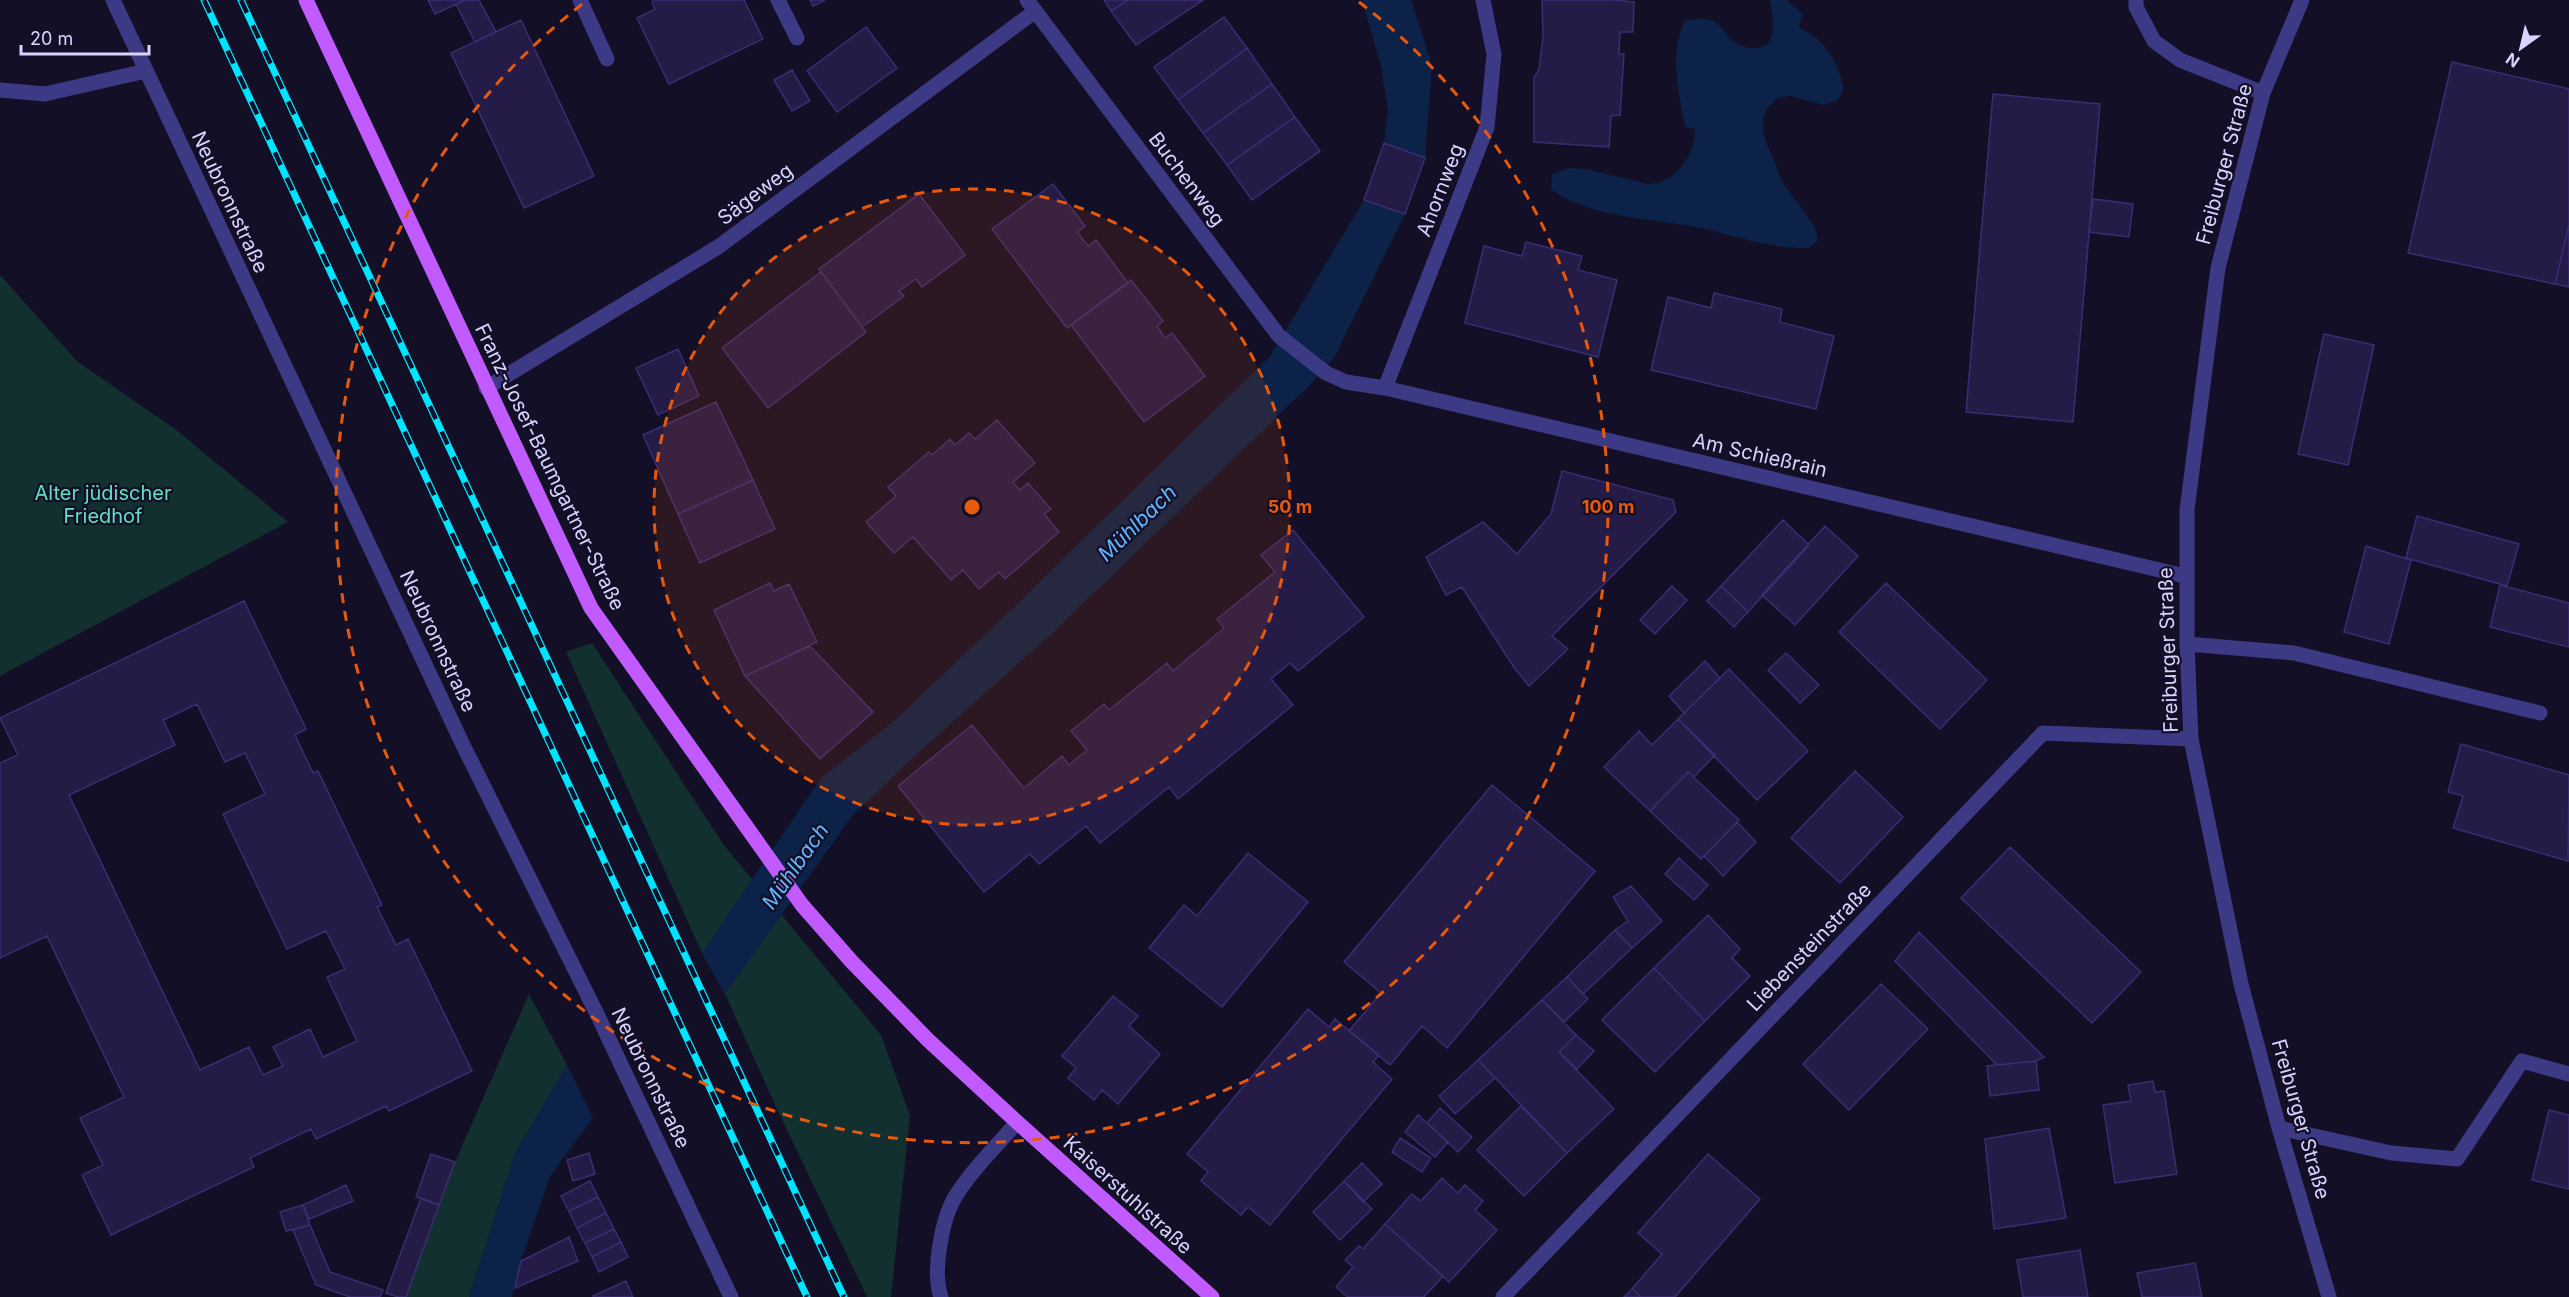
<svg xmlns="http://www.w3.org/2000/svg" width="2569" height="1297" font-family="Inter,sans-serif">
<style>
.green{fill:#12302f}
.water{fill:#0c2248}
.building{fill:#241b47;stroke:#3b2d73;stroke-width:1.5;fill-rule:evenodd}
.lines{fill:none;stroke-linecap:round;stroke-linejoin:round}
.minor{stroke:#3d3a85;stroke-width:15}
.major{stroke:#c25bff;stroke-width:15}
.rail-casing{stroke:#00e5ff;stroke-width:7}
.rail{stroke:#130f26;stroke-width:4.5;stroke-dasharray:14;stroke-linecap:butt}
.ring{fill:none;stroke:#e8590c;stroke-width:3;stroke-dasharray:10 8}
.labels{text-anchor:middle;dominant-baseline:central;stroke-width:4.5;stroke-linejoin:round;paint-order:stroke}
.street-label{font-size:20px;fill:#d9d4ff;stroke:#130f26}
.park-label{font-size:20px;fill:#5fe0c0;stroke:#130f26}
.water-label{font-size:21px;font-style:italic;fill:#62b6ff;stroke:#130f26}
.centre{fill:#e8590c;stroke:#130f26;stroke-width:3}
.ring-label{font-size:18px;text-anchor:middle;font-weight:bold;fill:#e8590c;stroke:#130f26;stroke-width:4.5;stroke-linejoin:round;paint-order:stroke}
</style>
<rect width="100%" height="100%" fill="#130f26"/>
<!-- green -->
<path class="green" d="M 0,275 L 78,362 L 175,429 L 288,522 L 0,676 Z
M 592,643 L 723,844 L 881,1035 L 910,1115 L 891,1297 L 867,1297 L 777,1109 L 725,994 L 702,953 L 566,652 Z
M 529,994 L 567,1065 L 515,1153 L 469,1297 L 406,1297 L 455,1162 Z"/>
<!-- water -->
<path class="water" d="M 1362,0 L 1411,0 L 1432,65 L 1425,158 L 1384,143 L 1388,110 L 1381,66 Z
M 1770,0 L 1787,0 L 1803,14 L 1799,27 C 1825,40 1838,61 1844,89 L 1837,101 L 1823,105 L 1790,96 L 1776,99 L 1767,109 L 1763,120 L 1763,134 L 1783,183 L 1815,227 L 1818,240 L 1809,248 C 1772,249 1736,236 1701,228 C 1650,218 1596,219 1551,190 L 1552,175 L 1568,168 L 1586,169 L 1648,184 C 1676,184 1695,154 1695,129 L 1685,127 C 1679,91 1668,54 1685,21 C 1694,19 1705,17 1713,21 C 1723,26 1727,38 1736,43 C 1744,48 1750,49 1758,48 C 1780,45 1772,15 1770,0 Z
M 1364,200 L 1405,214 L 1334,358 L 1307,388 L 1047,638 L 919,752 L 853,815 L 725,994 L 702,953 L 821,778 L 894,721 L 1011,610 L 1271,355 Z
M 567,1065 L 593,1118 L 550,1176 L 521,1261 L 512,1297 L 469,1297 L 515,1153 Z"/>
<!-- building -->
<path class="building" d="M 428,0 L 465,0 L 435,14 Z
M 465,0 L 479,0 L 496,32 L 475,42 L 456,4 Z
M 655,0 L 744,0 L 763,39 L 669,84 L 637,18 L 655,9 L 652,2 Z
M 810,0 L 825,0 L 813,6 Z
M 1104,0 L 1128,0 L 1111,11 Z
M 1128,0 L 1203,0 L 1136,45 L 1111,11 Z
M 1542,0 L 1615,0 L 1634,2 L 1633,32 L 1620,32 L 1619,54 L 1624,54 L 1620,115 L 1611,116 L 1609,147 L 1534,142 L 1534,77 L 1539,70 L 1543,36 Z
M 1224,17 L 1247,48 L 1178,100 L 1154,67 Z
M 521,20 L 594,176 L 524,208 L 451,53 Z
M 866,27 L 897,68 L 837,112 L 807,71 Z
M 1247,48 L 1272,84 L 1203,133 L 1178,100 Z
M 2452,62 L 2569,89 L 2569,225 L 2555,284 L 2408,253 Z
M 792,70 L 810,101 L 792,111 L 774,80 Z
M 1272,84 L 1295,117 L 1227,165 L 1203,133 Z
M 1993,94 L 2100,104 L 2073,422 L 1966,412 Z
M 1295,117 L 1320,151 L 1252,200 L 1227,165 Z
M 1384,143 L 1425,158 L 1405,214 L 1364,200 Z
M 1053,184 L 1085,226 L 1077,232 L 1088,246 L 1096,240 L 1128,283 L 1067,328 L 992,229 Z
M 919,194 L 965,255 L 922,287 L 916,279 L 899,291 L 904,296 L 862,327 L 819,269 Z
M 2093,199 L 2133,204 L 2129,237 L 2089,232 Z
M 2569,225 L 2569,287 L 2555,284 Z
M 1526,242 L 1582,256 L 1578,270 L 1617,280 L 1598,357 L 1465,323 L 1484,246 L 1522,256 Z
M 821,272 L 866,332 L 768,408 L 722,348 Z
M 1131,280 L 1163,321 L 1157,326 L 1165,338 L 1172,333 L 1205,376 L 1144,422 L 1071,325 Z
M 1714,293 L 1782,309 L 1780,322 L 1834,336 L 1816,409 L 1651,370 L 1668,297 L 1711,308 Z
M 2324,334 L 2374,345 L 2348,465 L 2298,454 Z
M 678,349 L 699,396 L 658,415 L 636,368 Z
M 716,402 L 753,480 L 678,514 L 643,435 Z
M 997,420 L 1035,463 L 1013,482 L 1020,490 L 1028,483 L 1051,509 L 1044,514 L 1059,532 L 1005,579 L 999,572 L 979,589 L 963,570 L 951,580 L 913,537 L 894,553 L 866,522 L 896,496 L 888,487 L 929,452 L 932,455 L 950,439 L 955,445 L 969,433 L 975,439 Z
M 1562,471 L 1673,500 L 1676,512 L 1552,636 L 1568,649 L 1529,686 L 1515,669 L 1462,587 L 1446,595 L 1426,557 L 1483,522 L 1517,554 L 1551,514 Z
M 753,480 L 775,529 L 700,563 L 678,514 Z
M 2417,516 L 2519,544 L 2507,586 L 2406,558 Z
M 1783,520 L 1809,545 L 1748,612 L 1721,586 Z
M 1825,526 L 1858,556 L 1795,625 L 1762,595 Z
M 1293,530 L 1364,617 L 1298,671 L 1290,663 L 1271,679 L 1293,705 L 1178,799 L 1169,787 L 1100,843 L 1086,826 L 1039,864 L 1030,854 L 984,892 L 898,786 L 972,725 L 1024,788 L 1062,756 L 1069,765 L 1087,750 L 1071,731 L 1104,704 L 1109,710 L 1167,663 L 1173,671 L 1224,628 L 1217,619 L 1275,572 L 1261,555 Z
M 2366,546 L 2411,560 L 2389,644 L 2344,632 Z
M 770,583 L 774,591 L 789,584 L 817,642 L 745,676 L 714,610 Z
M 1886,583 L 1987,680 L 1940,729 L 1839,632 Z
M 2500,585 L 2569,603 L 2569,647 L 2490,627 Z
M 1672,586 L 1687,600 L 1655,634 L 1640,620 Z
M 1721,586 L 1748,612 L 1734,627 L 1707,601 Z
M 244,601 L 306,729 L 295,735 L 313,773 L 318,771 L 382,905 L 377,907 L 396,945 L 408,939 L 472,1071 L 389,1111 L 386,1106 L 316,1139 L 311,1129 L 250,1158 L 254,1167 L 111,1235 L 82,1175 L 103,1165 L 80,1118 L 124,1097 L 47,936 L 0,958 L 0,763 L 18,755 L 0,718 ZM 197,704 L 225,762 L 245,753 L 265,794 L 223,814 L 287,949 L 326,931 L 345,969 L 327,977 L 357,1041 L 323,1057 L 310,1029 L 273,1047 L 283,1066 L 263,1075 L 249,1047 L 200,1070 L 69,795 L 175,745 L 163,720 Z
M 810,646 L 873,712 L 820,759 L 745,676 Z
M 1786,653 L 1819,685 L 1800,703 L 1768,670 Z
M 1705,661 L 1720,678 L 1684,713 L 1669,696 Z
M 1729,669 L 1808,751 L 1757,800 L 1678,719 Z
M 1678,719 L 1715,755 L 1694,777 L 1688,772 L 1650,811 L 1604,767 L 1639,731 L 1652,745 Z
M 2461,744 L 2569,775 L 2568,861 L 2453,828 L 2463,796 L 2448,792 Z
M 1855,771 L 1903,817 L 1840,883 L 1791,838 Z
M 1688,772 L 1739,820 L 1701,859 L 1650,811 Z
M 1492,785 L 1595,871 L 1447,1048 L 1422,1026 L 1390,1065 L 1349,1031 L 1381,993 L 1344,962 Z
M 1737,822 L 1756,842 L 1723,876 L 1704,856 Z
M 2010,847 L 2141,972 L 2092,1023 L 1961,898 Z
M 1248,853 L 1308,902 L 1222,1007 L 1149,948 L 1184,905 L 1197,916 Z
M 1679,858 L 1708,885 L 1694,900 L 1665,874 Z
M 1631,886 L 1662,921 L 1632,948 L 1615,930 L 1628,921 L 1613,897 Z
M 1708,915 L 1740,949 L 1732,958 L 1750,976 L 1705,1021 L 1654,968 Z
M 1615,930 L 1632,948 L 1583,994 L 1567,977 Z
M 1919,932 L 2044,1057 L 2036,1061 L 1997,1065 L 1895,961 Z
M 1654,968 L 1705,1021 L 1655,1072 L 1602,1020 Z
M 1567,977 L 1588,999 L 1564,1022 L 1542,1000 Z
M 1881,984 L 1928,1029 L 1849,1110 L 1803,1064 Z
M 1113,996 L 1138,1016 L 1129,1026 L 1160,1054 L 1118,1104 L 1102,1090 L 1094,1100 L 1068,1078 L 1076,1068 L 1062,1056 Z
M 1542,1000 L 1576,1035 L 1559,1052 L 1614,1109 L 1567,1153 L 1478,1060 Z
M 1308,1009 L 1329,1027 L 1335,1019 L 1379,1055 L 1373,1062 L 1392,1079 L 1270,1225 L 1248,1207 L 1241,1215 L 1201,1181 L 1208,1172 L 1187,1154 Z
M 1576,1035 L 1594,1051 L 1577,1069 L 1559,1052 Z
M 1478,1060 L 1495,1078 L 1455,1114 L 1439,1096 Z
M 2036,1061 L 2039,1090 L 1990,1096 L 1987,1066 Z
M 2153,1081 L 2155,1092 L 2164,1091 L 2177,1174 L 2115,1183 L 2103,1105 L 2131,1101 L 2128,1085 Z
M 1521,1106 L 1567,1153 L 1524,1196 L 1477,1150 Z
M 1440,1108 L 1472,1137 L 1458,1152 L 1427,1123 Z
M 2549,1110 L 2569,1115 L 2569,1189 L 2532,1180 Z
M 1418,1115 L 1448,1142 L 1435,1157 L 1405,1132 Z
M 2049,1128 L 2066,1218 L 1994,1229 L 1985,1139 Z
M 1400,1138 L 1431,1158 L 1422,1172 L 1392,1152 Z
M 589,1153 L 595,1174 L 573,1181 L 567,1160 Z
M 431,1154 L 455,1162 L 439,1205 L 416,1197 Z
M 1708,1154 L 1760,1199 L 1675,1297 L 1641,1297 L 1632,1289 L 1662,1254 L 1638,1233 Z
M 1362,1163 L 1382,1184 L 1363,1202 L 1344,1181 Z
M 1442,1178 L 1458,1193 L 1465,1185 L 1483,1201 L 1475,1210 L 1497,1230 L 1449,1282 L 1385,1224 L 1412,1194 L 1421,1201 Z
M 590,1181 L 598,1197 L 569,1211 L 561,1196 Z
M 1344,1181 L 1372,1209 L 1340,1240 L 1313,1212 Z
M 346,1185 L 353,1201 L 309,1219 L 303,1205 Z
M 598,1197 L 606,1213 L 577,1228 L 569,1211 Z
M 421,1198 L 439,1205 L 406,1297 L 398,1297 L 386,1293 Z
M 303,1205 L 310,1225 L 286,1231 L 280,1212 Z
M 606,1213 L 614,1229 L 585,1243 L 577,1228 Z
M 1385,1224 L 1443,1276 L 1424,1297 L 1348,1297 L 1336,1287 L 1353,1267 L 1345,1260 L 1359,1246 L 1363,1249 Z
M 310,1225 L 330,1272 L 383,1290 L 380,1297 L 350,1297 L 316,1285 L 293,1230 Z
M 614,1229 L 621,1242 L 592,1257 L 585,1243 Z
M 569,1237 L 578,1261 L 515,1288 L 521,1261 Z
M 621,1242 L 628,1257 L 599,1272 L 592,1257 Z
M 2080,1250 L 2088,1297 L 2023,1297 L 2017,1260 Z
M 2195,1263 L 2202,1297 L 2142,1297 L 2137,1273 Z
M 626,1281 L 633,1297 L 593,1297 L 593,1296 Z
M 1632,1289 L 1641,1297 L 1624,1297 Z"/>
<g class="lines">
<!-- minor -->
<path class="minor" d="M 113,0 L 462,743 L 598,1016 L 731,1297
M 580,0 L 607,59
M 778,0 L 797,38
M 1027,0 L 1279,336 L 1326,373 L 1346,382 L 1385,388 L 2185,576
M 2136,0 L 2136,7 L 2154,41 L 2180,60 L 2263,93
M 2302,0 L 2263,93 L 2218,268 L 2187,510 L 2187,644 L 2191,739 L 2241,984 L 2279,1128 L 2329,1297
M 0,90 L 45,94 L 146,71
M 486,388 L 718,247 L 1034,12
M 1385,388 L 1487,127 L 1494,54 L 1483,0
M 2187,644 L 2294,653 L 2540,713
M 2279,1128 L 2391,1153 L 2457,1159 L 2522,1061 L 2569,1074
M 941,1297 C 932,1272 942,1216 957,1194 C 973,1168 997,1146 1017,1122
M 1503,1297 L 2043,733 L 2191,739"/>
<!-- major -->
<path class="major" d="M 306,0 L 591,608 L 802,905 L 852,962 L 928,1040 L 1017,1122 L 1212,1297"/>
<defs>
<path id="rail" d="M 204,0 L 807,1297
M 241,0 L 844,1297"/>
</defs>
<!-- rail casing -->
<use href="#rail" class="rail-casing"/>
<!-- rail -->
<use href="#rail" class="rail"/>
</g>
<!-- distance rings -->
<circle cx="972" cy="507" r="318" fill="#e8590c" fill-opacity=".12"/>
<g class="ring">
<circle cx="972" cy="507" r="318"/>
<path d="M1359 2A636 636 0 1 1 585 2"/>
</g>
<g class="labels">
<!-- street labels -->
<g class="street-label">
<text transform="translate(2224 164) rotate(-75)">Freiburger Straße</text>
<text transform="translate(1187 179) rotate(53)">Buchenweg</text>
<text transform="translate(1440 190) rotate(-69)">Ahornweg</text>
<text transform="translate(755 194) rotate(-37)">Sägeweg</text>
<text transform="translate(230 202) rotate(65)">Neubronnstraße</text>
<text transform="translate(1760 455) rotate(13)">Am Schießrain</text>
<text transform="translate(550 467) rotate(64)">Franz-Josef-Baumgartner-Straße</text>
<text transform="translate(438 641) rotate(65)">Neubronnstraße</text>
<text transform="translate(2168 650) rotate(-92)">Freiburger Straße</text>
<text transform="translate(1809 947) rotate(-46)">Liebensteinstraße</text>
<text transform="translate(651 1078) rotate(64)">Neubronnstraße</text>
<text transform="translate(2301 1119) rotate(74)">Freiburger Straße</text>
<text transform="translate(1128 1195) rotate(42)">Kaiserstuhlstraße</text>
</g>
<!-- park labels -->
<g class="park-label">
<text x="103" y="493">Alter jüdischer<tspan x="103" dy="23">Friedhof</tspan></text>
</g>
<!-- water labels -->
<g class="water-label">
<text transform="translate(1137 523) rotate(-44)">Mühlbach</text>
<text transform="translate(795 866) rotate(-55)">Mühlbach</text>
</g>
</g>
<circle cx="972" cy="507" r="9" class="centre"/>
<g class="ring-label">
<text x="1290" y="513">50 m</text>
<text x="1608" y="513">100 m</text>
</g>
<!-- north arrow -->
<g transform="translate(2521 48) rotate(214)" stroke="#130f26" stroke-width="4.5" paint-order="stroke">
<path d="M0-4.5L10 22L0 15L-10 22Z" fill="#d9d4ff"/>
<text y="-9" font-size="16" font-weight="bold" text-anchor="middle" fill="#d9d4ff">N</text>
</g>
<!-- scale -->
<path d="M21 45v9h128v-9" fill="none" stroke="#d9d4ff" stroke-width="3"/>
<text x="30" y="45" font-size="18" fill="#d9d4ff" stroke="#130f26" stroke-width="4.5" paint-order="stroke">20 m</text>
</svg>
